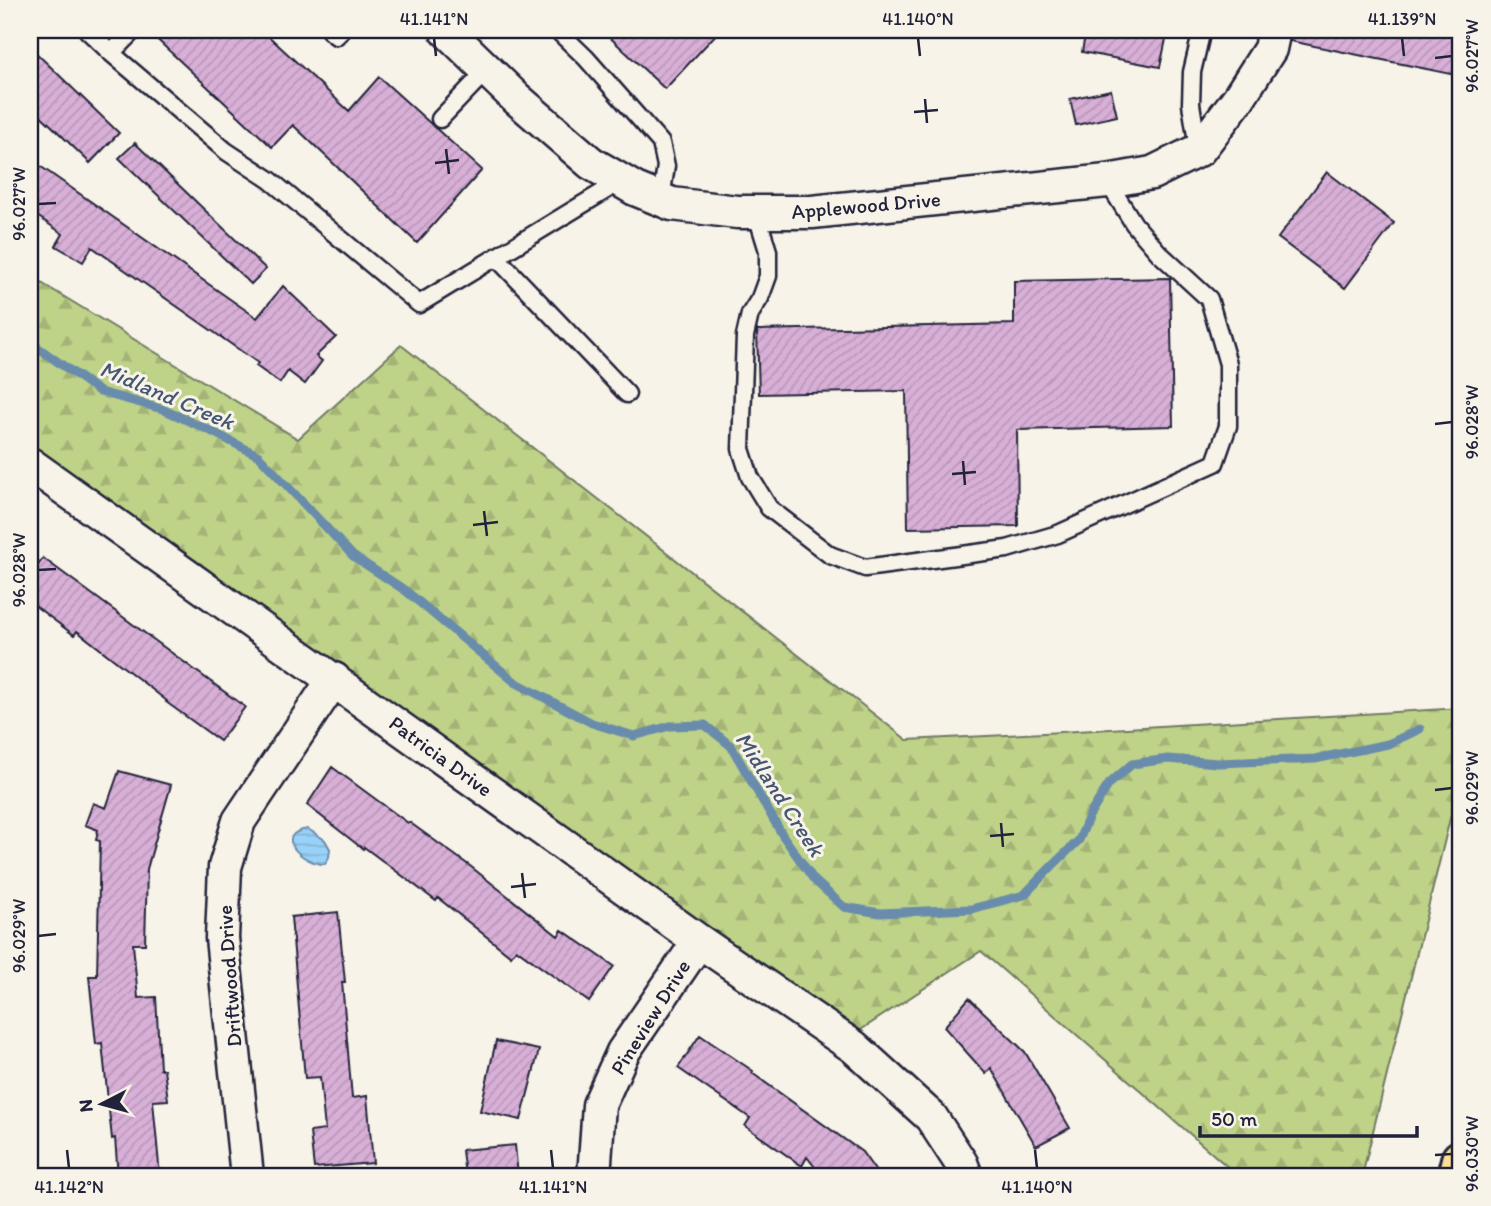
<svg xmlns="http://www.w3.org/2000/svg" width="1491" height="1206" font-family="Itim,sans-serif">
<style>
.forest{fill:url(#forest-firs);stroke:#707a62;stroke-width:2}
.water{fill:url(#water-rules);stroke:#698cac;stroke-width:2}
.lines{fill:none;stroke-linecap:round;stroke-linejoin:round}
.stream{stroke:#698cac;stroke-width:9}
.building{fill:url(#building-hatch);stroke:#22223b;stroke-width:2}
.service-casing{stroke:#22223b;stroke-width:21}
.minor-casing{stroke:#22223b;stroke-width:37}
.trunk-casing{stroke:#22223b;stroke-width:44}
.service{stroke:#f7f3e8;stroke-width:16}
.minor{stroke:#f7f3e8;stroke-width:32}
.trunk{stroke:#fdde96;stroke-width:38}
.ticks{fill:none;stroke:#22223b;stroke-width:2.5}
.labels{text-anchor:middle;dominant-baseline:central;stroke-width:6;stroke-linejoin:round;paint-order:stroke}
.street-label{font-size:21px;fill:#22223b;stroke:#f7f3e8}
.water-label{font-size:23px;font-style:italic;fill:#465774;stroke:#f7f3e8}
.neatline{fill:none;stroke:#22223b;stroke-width:2.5}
.ticks-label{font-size:18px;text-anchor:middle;fill:#22223b}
</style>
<defs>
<pattern id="forest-firs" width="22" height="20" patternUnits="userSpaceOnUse" patternTransform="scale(1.75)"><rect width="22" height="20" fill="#bed288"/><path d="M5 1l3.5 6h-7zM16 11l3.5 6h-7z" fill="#a3b476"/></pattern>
<pattern id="water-rules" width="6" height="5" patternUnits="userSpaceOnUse" patternTransform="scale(1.75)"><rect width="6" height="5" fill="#99d2f8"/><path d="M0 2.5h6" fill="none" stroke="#84b4d6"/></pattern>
<pattern id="building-hatch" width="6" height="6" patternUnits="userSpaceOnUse" patternTransform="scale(1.75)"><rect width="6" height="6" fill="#d8afd6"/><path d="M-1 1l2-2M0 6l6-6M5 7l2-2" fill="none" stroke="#b996b9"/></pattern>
</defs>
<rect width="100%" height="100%" fill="#f7f3e8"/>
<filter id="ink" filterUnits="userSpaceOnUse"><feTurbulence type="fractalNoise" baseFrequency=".0143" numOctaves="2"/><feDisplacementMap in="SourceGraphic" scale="14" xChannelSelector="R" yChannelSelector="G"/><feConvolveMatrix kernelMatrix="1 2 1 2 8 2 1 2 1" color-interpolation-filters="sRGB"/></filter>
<g filter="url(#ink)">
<!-- forest -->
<path class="forest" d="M 30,276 L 298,439 L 401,345 L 907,740 L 1044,733 L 1461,708 L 1461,774 L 1362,1176 L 1238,1176 L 981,951 L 856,1033 L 30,447 Z"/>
<!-- water -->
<path class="water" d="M 308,829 L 325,840 L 330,849 L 329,857 L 325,864 C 304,865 270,834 308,829 Z"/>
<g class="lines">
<!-- stream -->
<path class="stream" d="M 30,342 L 100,392 L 162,409 L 211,431 L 259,456 L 353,556 L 406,591 L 515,682 L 592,723 L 634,736 L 670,726 L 705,725 L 731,746 L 783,836 L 814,880 L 844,907 L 880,913 L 971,909 L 1024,895 L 1053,865 L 1079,840 L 1089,816 L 1109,784 L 1132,764 L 1168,759 L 1218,763 L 1315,759 L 1388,744 L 1420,729"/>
</g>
<!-- building -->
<path class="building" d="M 147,30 L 262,30 L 349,111 L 379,77 L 482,170 L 417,243 L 293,125 L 272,147 Z
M 602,30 L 720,30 L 665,89 Z
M 1086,30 L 1168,30 L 1160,67 L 1082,52 Z
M 1292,30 L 1461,30 L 1461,50 L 1456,75 L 1290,41 Z
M 30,47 L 119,133 L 90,163 L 30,105 Z
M 1111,90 L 1117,116 L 1076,125 L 1070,99 Z
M 135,143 L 266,269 L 251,284 L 119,158 Z
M 30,159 L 257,318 L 283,286 L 336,337 L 316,356 L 322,361 L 305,384 L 288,371 L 280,383 L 256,366 L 258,363 L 92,247 L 83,262 L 56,246 L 63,234 L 30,211 Z
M 1327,172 L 1394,223 L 1345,288 L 1278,238 Z
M 1170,278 L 1173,426 L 1017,430 L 1018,526 L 908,528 L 906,391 L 759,394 L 757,330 L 1014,324 L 1014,281 Z
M 43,558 L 245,707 L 220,741 L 166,702 L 167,701 L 77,631 L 74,635 L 30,602 L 30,577 Z
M 332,767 L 408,823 L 409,822 L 470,866 L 558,936 L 562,930 L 614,966 L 589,1002 L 516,949 L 511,956 L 438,898 L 436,901 L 364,847 L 363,849 L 307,805 Z
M 119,771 L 171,785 L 147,869 L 145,944 L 133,944 L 138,998 L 156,997 L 160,1069 L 164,1069 L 168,1100 L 153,1101 L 160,1176 L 118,1176 L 115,1138 L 112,1139 L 102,1043 L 96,1044 L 89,976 L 97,976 L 100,841 L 96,840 L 98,830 L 85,825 L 93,803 L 106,808 Z
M 338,912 L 345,982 L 342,982 L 352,1098 L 367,1096 L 373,1163 L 314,1168 L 310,1132 L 325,1130 L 320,1077 L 305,1078 L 291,917 Z
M 969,998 L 1025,1052 L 1070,1128 L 1036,1146 L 991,1068 L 986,1074 L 944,1027 Z
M 700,1035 L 753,1071 L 752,1073 L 862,1152 L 879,1176 L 822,1176 L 807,1157 L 802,1166 L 745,1126 L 750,1118 L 678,1068 Z
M 496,1041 L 539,1050 L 521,1120 L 480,1111 Z
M 515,1145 L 518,1176 L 465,1176 L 462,1150 Z"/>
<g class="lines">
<defs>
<path id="service" d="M 87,30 L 111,53 L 134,30
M 329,30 L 336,36 L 342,30
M 557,30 L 586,58 L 661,143 L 666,166 L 661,198
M 111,53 L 226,151 L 270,180 L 419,304 L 621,181
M 440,119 L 487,70
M 1198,148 L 1191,104 L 1192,72 L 1202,30
M 756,212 L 768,251 L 768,276 L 760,298 L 750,314 L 745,336 L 741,449 L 750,477 L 769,508 L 830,555 L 865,568 L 1007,549 L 1058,534 L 1215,463 L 1228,426 L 1228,364 L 1209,299 L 1159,253 L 1134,224 L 1107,181
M 496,257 L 627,394"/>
<path id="minor" d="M 446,30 L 516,98 L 591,163 L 635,189 L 672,204 L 737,212 L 812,212 L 1107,181 L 1152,173 L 1199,150 L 1238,99 L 1270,49 L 1274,30
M 30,464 L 699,941 L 854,1047 L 931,1117 L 961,1163 L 966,1176
M 247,1176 L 222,938 L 225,867 L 239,821 L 334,679
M 594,1176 L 599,1105 L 623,1052 L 699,941"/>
<path id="trunk" d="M 1457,1176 L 1461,1160"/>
</defs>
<!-- service casing -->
<use href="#service" class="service-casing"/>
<!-- minor casing -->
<use href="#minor" class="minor-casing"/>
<!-- trunk casing -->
<use href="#trunk" class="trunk-casing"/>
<!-- service -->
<use href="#service" class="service"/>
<!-- minor -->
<use href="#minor" class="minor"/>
<!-- trunk -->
<use href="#trunk" class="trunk"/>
</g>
</g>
<!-- ticks -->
<path class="ticks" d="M 434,38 L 436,56M 918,38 L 920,56M 1402,38 L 1404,56M 1435,58 L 1452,56M 925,99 L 927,123M 914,112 L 938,110M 446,149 L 449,174M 435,163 L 459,160M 38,204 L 56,203M 1435,424 L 1452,422M 963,461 L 965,485M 952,474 L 976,472M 484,511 L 487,536M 473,525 L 498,522M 38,570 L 56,569M 1435,790 L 1452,788M 1001,823 L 1003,847M 990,836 L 1014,834M 522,873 L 525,898M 511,887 L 536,884M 38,936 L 56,934M 67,1150 L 69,1168M 551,1150 L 553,1168M 1035,1150 L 1037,1168M 1435,1155 L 1452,1154"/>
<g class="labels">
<!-- street labels -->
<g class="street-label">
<text transform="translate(866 205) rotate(-5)">Applewood Drive</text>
<text transform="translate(441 756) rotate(36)">Patricia Drive</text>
<text transform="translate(229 976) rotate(-94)">Driftwood Drive</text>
<text transform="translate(650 1017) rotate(-58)">Pineview Drive</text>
</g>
<!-- water labels -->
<g class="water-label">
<text transform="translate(167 395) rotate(23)">Midland Creek</text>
<text transform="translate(780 794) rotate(57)">Midland Creek</text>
</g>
</g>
<!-- margin -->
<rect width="1491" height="1206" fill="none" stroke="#f7f3e8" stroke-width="77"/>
<!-- north arrow -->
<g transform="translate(102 1104) rotate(264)" stroke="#f7f3e8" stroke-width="5" paint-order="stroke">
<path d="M0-5L12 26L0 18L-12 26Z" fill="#22223b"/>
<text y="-10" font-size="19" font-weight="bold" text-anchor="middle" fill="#22223b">N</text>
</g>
<!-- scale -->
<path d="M1200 1126v10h217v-10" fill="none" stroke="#22223b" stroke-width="3.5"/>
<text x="1211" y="1126" font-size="21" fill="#22223b" stroke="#f7f3e8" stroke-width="5" paint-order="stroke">50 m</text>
<rect x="38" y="38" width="1414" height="1130" class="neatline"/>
<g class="ticks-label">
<text x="434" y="25">41.141°N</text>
<text x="918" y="25">41.140°N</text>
<text x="1402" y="25">41.139°N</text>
<text transform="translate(1472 56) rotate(-90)" y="6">96.027°W</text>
<text transform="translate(19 204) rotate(-90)" y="6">96.027°W</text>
<text transform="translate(1472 422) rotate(-90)" y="6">96.028°W</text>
<text transform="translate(19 570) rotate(-90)" y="6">96.028°W</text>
<text transform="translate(1472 788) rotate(-90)" y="6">96.029°W</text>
<text transform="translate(19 936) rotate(-90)" y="6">96.029°W</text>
<text transform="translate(1472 1154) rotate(-90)" y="6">96.030°W</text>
<text x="69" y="1193">41.142°N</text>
<text x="553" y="1193">41.141°N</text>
<text x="1037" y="1193">41.140°N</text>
</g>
</svg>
